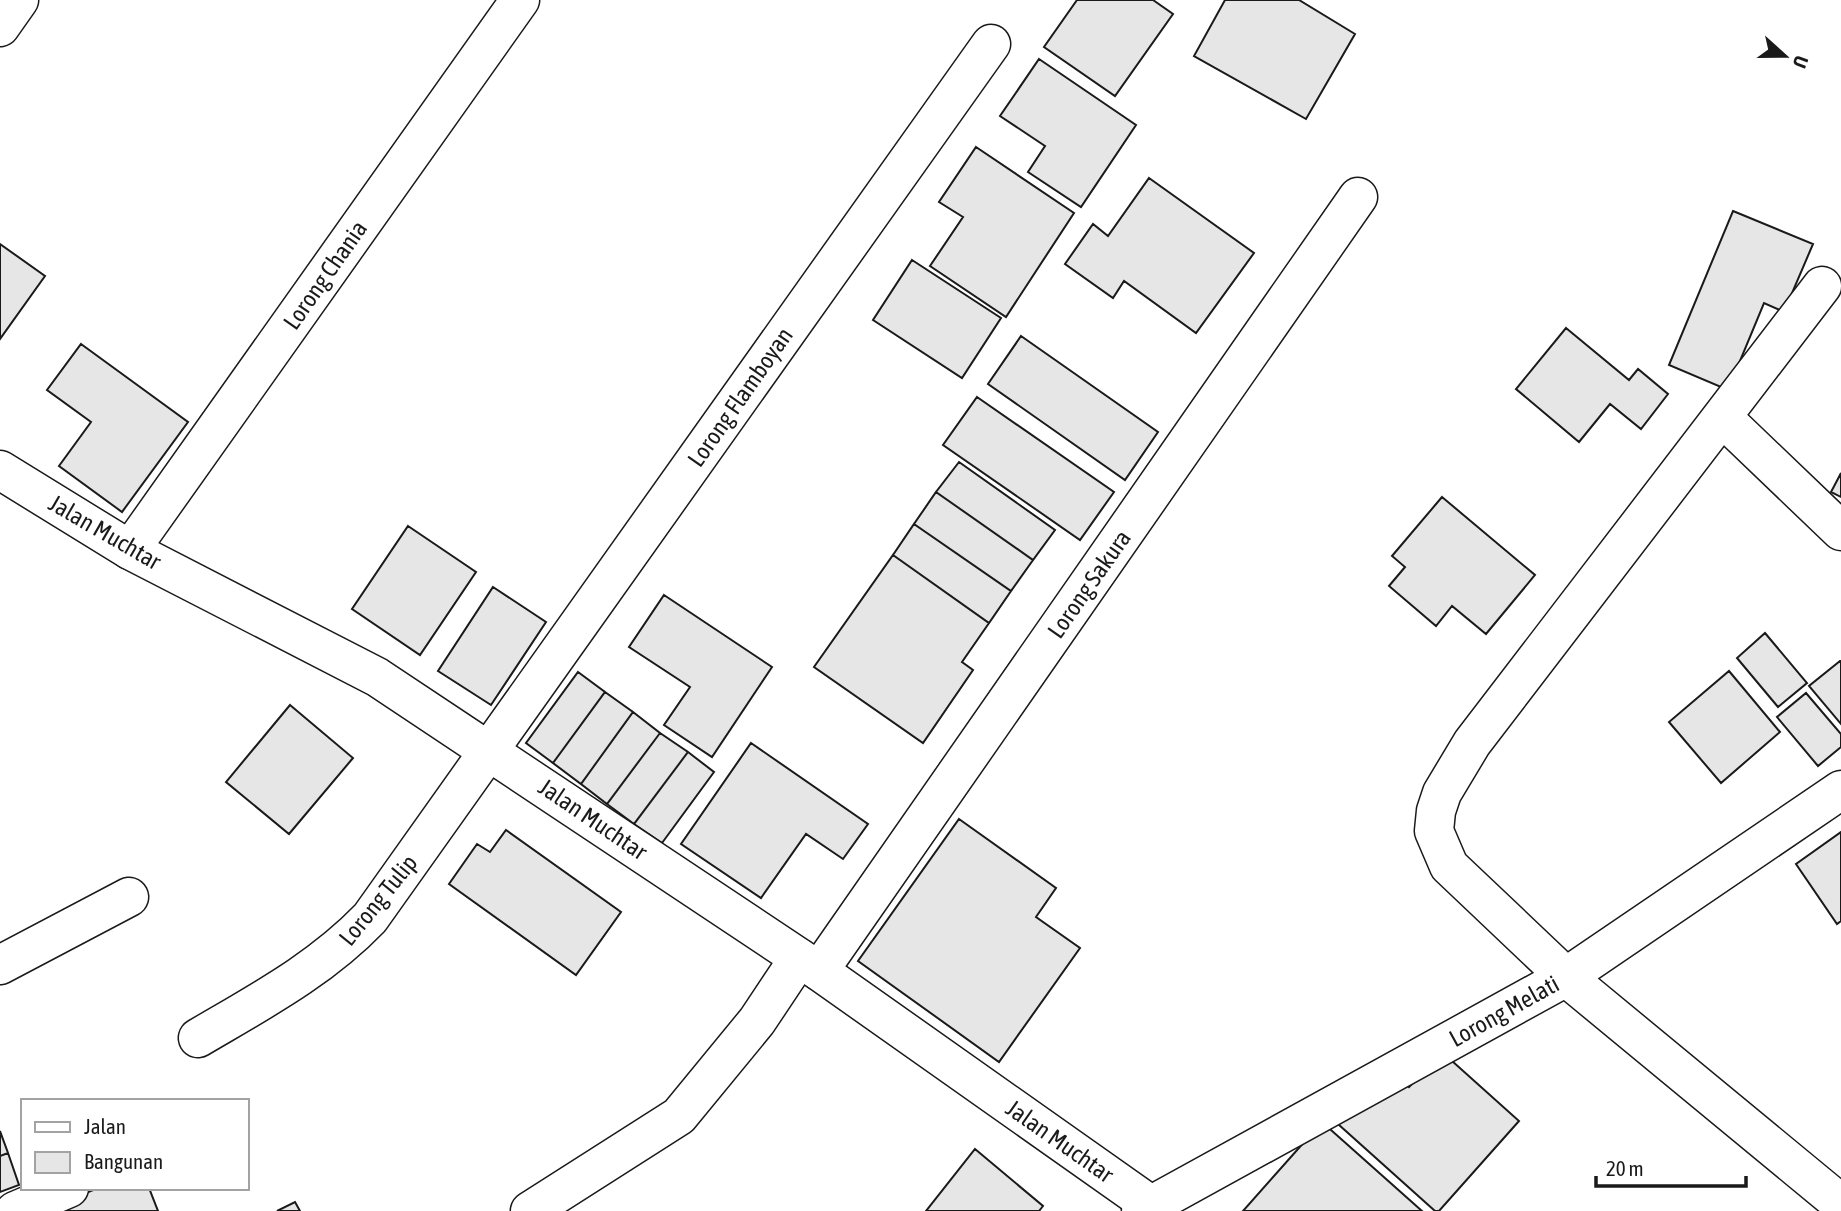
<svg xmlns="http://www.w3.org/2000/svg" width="1841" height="1211" font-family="'Asap Condensed',sans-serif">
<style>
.building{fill:#e6e6e6;stroke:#1a1a1a;stroke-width:2}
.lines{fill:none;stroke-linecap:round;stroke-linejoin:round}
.street-casing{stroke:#1a1a1a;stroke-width:41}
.secondary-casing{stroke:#1a1a1a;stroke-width:41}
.street{stroke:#fff;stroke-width:38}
.secondary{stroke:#fff;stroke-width:38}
.labels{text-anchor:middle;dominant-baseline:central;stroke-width:5;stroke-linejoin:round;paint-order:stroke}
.street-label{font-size:24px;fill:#1a1a1a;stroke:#fff}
</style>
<rect width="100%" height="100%" fill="#fff"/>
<!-- building -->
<path class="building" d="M 1077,0 L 1153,0 L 1173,14 L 1115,96 L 1044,47 Z
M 1225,0 L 1299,0 L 1355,34 L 1306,119 L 1194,56 Z
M 1039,59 L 1136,125 L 1081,207 L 1028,172 L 1045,146 L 1000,116 Z
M 976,147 L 1074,213 L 1006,317 L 930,266 L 963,217 L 939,202 Z
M 1149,178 L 1254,253 L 1196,333 L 1124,281 L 1113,298 L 1065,264 L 1093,224 L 1108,236 Z
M 1733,211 L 1813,244 L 1784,312 L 1764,303 L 1728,390 L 1669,365 Z
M 0,244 L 45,276 L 0,339 Z
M 912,260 L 1001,318 L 962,378 L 873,320 Z
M 1566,328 L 1629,380 L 1638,369 L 1668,394 L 1641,429 L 1610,404 L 1579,442 L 1516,389 Z
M 1021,336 L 1158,432 L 1125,480 L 988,384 Z
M 81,344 L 188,422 L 122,512 L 59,466 L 91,422 L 47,390 Z
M 977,397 L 1114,492 L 1080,540 L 943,445 Z
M 959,462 L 1055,530 L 1033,560 L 936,492 Z
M 1841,473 L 1841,497 L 1831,492 Z
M 936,492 L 1033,560 L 1011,591 L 914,524 Z
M 1442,497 L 1535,575 L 1486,634 L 1452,606 L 1436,626 L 1389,586 L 1405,567 L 1392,556 Z
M 914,524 L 1011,591 L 989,623 L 893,555 Z
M 408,526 L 476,572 L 420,655 L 352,609 Z
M 893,555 L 989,623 L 962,662 L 973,670 L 923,743 L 814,667 Z
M 493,587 L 546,622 L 491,705 L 438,671 Z
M 664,595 L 772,667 L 712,757 L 664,725 L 690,687 L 629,647 Z
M 1765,633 L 1807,683 L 1778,707 L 1737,658 Z
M 1840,661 L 1841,661 L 1841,724 L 1809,686 Z
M 1729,671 L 1780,732 L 1721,783 L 1669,722 Z
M 578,672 L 605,692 L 553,763 L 526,743 Z
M 605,692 L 633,712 L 581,784 L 553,763 Z
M 1806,693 L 1841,734 L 1841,747 L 1818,766 L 1777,717 Z
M 290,705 L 353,758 L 289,834 L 226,782 Z
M 633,712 L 660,733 L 607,804 L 581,784 Z
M 660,733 L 688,752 L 634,824 L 607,804 Z
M 751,743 L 868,824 L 843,859 L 806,834 L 761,898 L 681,844 Z
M 688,752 L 714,772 L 662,843 L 634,824 Z
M 959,819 L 1056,888 L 1036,917 L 1080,948 L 999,1062 L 858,961 Z
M 506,830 L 621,912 L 576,975 L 449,884 L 477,844 L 490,852 Z
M 1841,832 L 1841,921 L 1837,924 L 1796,864 Z
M 1442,1052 L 1519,1121 L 1439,1211 L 1435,1211 L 1338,1124 L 1399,1078 L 1409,1087 Z
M 1322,1122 L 1422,1211 L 1243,1211 Z
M 0,1131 L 8,1153 L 0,1156 Z
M 975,1149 L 1043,1206 L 1039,1211 L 926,1211 Z
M 8,1153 L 19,1185 L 0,1192 L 0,1156 Z
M 98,1188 L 149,1188 L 158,1211 L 56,1211 L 54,1206 Z
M 295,1202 L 300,1211 L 277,1211 Z"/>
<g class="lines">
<defs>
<path id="street" d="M 0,27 L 19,0
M 1822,286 L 1472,743 L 1442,793 L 1436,811 L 1434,831 L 1449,866 L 1566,977 L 1841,1204
M 1722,417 L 1841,531
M 130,550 L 520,0
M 0,965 L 129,897
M 819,971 L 1358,197
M 198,1038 C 259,1002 320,970 370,918 L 991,44
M 15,1211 L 69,1188
M 530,1211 L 679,1116 L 757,1021 L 799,958
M 1141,1211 L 1566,977 L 1841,790"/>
<path id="secondary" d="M 0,470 L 130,550 L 377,677 L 819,971 L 1159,1211"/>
</defs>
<!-- street casing -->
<use href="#street" class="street-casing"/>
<!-- secondary casing -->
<use href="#secondary" class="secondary-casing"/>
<!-- street -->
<use href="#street" class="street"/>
<!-- secondary -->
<use href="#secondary" class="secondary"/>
</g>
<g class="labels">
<!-- street labels -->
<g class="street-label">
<text transform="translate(325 275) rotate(-55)">Lorong Chania</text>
<text transform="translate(740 397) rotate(-55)">Lorong Flamboyan</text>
<text transform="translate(105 532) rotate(30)">Jalan Muchtar</text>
<text transform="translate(1089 584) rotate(-55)">Lorong Sakura</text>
<text transform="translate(593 819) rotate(34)">Jalan Muchtar</text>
<text transform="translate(378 900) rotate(-51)">Lorong Tulip</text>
<text transform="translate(1504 1011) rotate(-29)">Lorong Melati</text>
<text transform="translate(1060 1141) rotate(35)">Jalan Muchtar</text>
</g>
</g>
<!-- legend -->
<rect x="21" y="1099" width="228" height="91" fill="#ffffff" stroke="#a3a3a3" stroke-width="2"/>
<rect x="35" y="1122" width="35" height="10" fill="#ffffff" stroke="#a3a3a3" stroke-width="2"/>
<text x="84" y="1134" font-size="21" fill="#1a1a1a">Jalan</text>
<rect x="35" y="1152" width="35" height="21" fill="#e6e6e6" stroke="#a3a3a3" stroke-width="2"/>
<text x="84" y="1169" font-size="21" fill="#1a1a1a">Bangunan</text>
<!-- north arrow -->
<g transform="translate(1785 56) rotate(111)" stroke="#ffffff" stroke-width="5" paint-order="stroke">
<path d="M0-5L12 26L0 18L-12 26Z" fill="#1a1a1a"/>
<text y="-10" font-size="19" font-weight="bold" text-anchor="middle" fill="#1a1a1a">U</text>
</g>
<!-- scale -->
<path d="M1596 1176v10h150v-10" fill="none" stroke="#1a1a1a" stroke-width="3.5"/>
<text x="1606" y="1176" font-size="21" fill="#1a1a1a" stroke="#ffffff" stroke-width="5" paint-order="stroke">20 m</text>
</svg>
